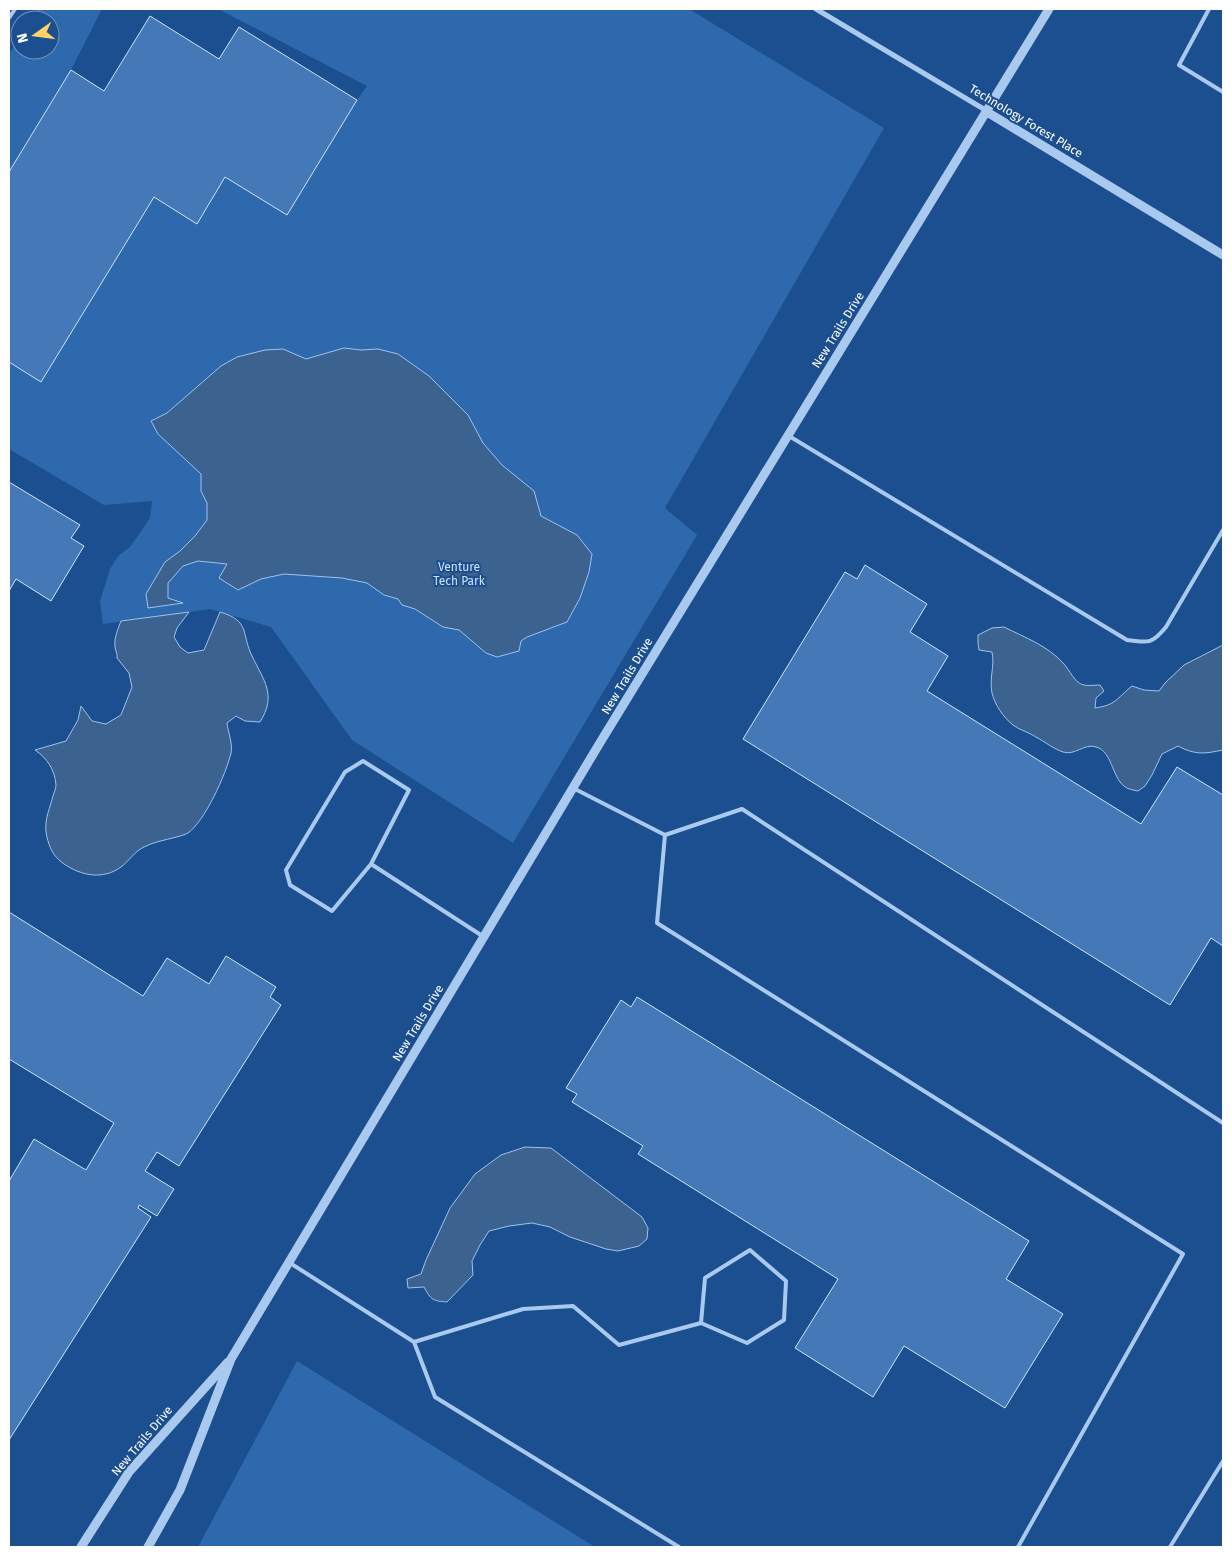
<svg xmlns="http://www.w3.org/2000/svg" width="1232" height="1556" font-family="'Fira Sans',sans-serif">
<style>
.green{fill:#2e69ad}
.water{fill:#3c6290;stroke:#9cc4f0}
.building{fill:#4478b7;stroke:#cfe3fa}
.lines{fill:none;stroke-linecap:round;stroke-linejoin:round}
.service{stroke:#a9c9ee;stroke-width:4}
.minor{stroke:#a9c9ee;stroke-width:5}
.tertiary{stroke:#a9c9ee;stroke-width:9}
.labels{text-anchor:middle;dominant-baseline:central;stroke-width:4;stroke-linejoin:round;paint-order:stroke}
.street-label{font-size:12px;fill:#fff;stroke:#1b4f8f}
.park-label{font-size:12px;fill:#cfe3fa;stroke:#1b4f8f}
</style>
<rect width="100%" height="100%" fill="#1b4f8f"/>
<!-- green -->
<path class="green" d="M 38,9 L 102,9 L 71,70 L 9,172 L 9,54 L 20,37 L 20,50 L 50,50 L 50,20 L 31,20 Z
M 218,9 L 689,9 L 884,128 L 665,508 L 697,535 L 513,843 L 352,740 L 271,627 L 210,609 L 103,624 L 100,601 L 110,569 L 118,556 L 130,547 L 150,518 L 152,501 L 104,505 L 9,449 L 9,362 L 41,382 L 154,197 L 197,223 L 225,177 L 287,215 L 357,100 L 367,86 Z
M 297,1361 L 595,1547 L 198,1547 Z"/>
<!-- water -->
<path class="water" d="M 344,348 L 361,350 L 378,349 L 398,354 L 429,376 L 468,415 L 483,443 L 502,465 L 534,491 L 541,516 L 577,535 L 592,554 L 589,572 L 580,598 L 567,622 L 527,637 L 521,641 L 519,651 L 497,657 L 486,653 L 459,630 L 443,627 L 415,609 L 402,605 L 398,599 L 384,595 L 367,583 L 342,578 L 284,574 L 261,579 L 238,590 L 219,578 L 227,564 L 198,561 L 183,566 L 168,583 L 168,598 L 183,603 L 148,608 L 146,594 L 165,562 L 180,551 L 195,536 L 207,520 L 207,503 L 201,491 L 201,474 L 158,434 L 151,421 L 167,413 L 221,366 L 237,357 L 265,350 L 283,349 L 306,359 Z
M 189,612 L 177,628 L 174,637 L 180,647 L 188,653 L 204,650 L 220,612 C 251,621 241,634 252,656 C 264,681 277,695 260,722 L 245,721 L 236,716 L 227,723 C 228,732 233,744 231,753 C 226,774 205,821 188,833 C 179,838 157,840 144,847 C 135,851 129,861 121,867 C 103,880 82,876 64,864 C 56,858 52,853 49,844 C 42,825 48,814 53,796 C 54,793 56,788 56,785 C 55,770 47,758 35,750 L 66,741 L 78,720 L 81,706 L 92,721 L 106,724 L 121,715 L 132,687 L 129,673 L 117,658 C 118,653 115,651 115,646 C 114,638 118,629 121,621 Z
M 1004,627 C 1024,637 1048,646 1063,663 C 1070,670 1074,683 1084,685 C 1089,686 1095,685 1100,685 L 1104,691 L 1096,698 L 1095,708 C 1116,705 1116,699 1132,686 L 1144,690 L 1159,691 L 1165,683 L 1184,665 L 1223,645 L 1223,750 C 1204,754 1195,755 1178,746 L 1162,754 L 1152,775 L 1145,786 L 1138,791 C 1133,790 1127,789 1124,786 C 1112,777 1112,751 1096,747 C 1084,743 1075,756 1063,752 C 1054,749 1045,742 1036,737 C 1029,732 1019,730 1013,725 C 1003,717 995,705 992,693 C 989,677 995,667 992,652 L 979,650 L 978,643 L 978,635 L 992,628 Z
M 525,1147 L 551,1148 L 642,1217 L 648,1228 L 647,1239 L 639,1246 L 618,1251 L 606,1249 L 570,1237 L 550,1227 L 532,1223 L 509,1226 L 489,1231 L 480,1245 L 472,1261 L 473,1275 L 447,1302 C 433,1301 431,1300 424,1287 L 408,1288 L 407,1279 L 421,1274 L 426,1260 L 450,1208 L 475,1174 L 501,1155 Z"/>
<!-- building -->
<path class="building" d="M 150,16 L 219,59 L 239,27 L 357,100 L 287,215 L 225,177 L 197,224 L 154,197 L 41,382 L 9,362 L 9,172 L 71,70 L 104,91 Z
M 9,482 L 80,525 L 71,538 L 84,546 L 51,601 L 16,579 L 9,591 Z
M 865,565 L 927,604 L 910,632 L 948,656 L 927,691 L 1141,824 L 1177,767 L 1223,795 L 1223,946 L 1211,938 L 1170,1005 L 743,739 L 845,572 L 857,579 Z
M 9,912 L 143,996 L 167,958 L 209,984 L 226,956 L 276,987 L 270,997 L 281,1005 L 179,1166 L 157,1152 L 145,1171 L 174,1189 L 157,1216 L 139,1205 L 138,1208 L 151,1217 L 9,1440 L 9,1181 L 34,1139 L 86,1170 L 114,1123 L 9,1059 Z
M 637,997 L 1029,1241 L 1006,1279 L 1063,1314 L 1005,1408 L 904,1346 L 873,1397 L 795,1348 L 838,1279 L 638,1154 L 643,1146 L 572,1102 L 577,1094 L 566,1088 L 621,1000 L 631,1007 Z"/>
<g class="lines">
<!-- service -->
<path class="service" d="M 1209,9 L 1179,65 L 1223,92
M 9,18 L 15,9
M 789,436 L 1127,640 C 1149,643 1152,644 1166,627 L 1223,530
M 573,788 L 665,835
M 371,864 L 332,911 L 290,885 L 286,870 L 345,772 L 363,761 L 409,790 L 371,864 L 484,937
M 290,1263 L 414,1342 L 435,1397 L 679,1547
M 414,1342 L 523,1309 L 573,1306 L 619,1345 L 701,1323 L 705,1278 L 750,1250 L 786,1281 L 784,1320 L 747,1343 L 701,1323
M 1018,1547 L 1183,1254 L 657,923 L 665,835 L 742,809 L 1223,1123
M 1170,1547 L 1223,1461"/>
<!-- minor -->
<path class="minor" d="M 816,9 L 987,111"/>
<!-- tertiary -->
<path class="tertiary" d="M 987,112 L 1223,255
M 81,1547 L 129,1472 L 228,1362
M 148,1547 L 180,1490 L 231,1359 L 598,746 L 1049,9"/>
</g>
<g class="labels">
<!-- street labels -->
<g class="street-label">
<text transform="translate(1026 121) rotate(31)">Technology Forest Place</text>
<text transform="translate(838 330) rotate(-58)">New Trails Drive</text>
<text transform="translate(627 676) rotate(-59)">New Trails Drive</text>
<text transform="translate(418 1023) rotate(-59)">New Trails Drive</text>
<text transform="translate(142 1441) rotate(-50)">New Trails Drive</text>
</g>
<!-- park labels -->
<g class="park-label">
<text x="459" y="567">Venture<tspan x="459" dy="14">Tech Park</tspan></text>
</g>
</g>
<!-- border -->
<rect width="1232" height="1556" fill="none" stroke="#ffffff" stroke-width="20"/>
<!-- north arrow -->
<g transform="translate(35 35) rotate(256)"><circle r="24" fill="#1b4f8f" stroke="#7695bc"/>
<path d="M0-4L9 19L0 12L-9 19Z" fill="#ffd166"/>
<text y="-8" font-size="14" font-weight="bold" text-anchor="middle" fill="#ffffff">N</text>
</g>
</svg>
